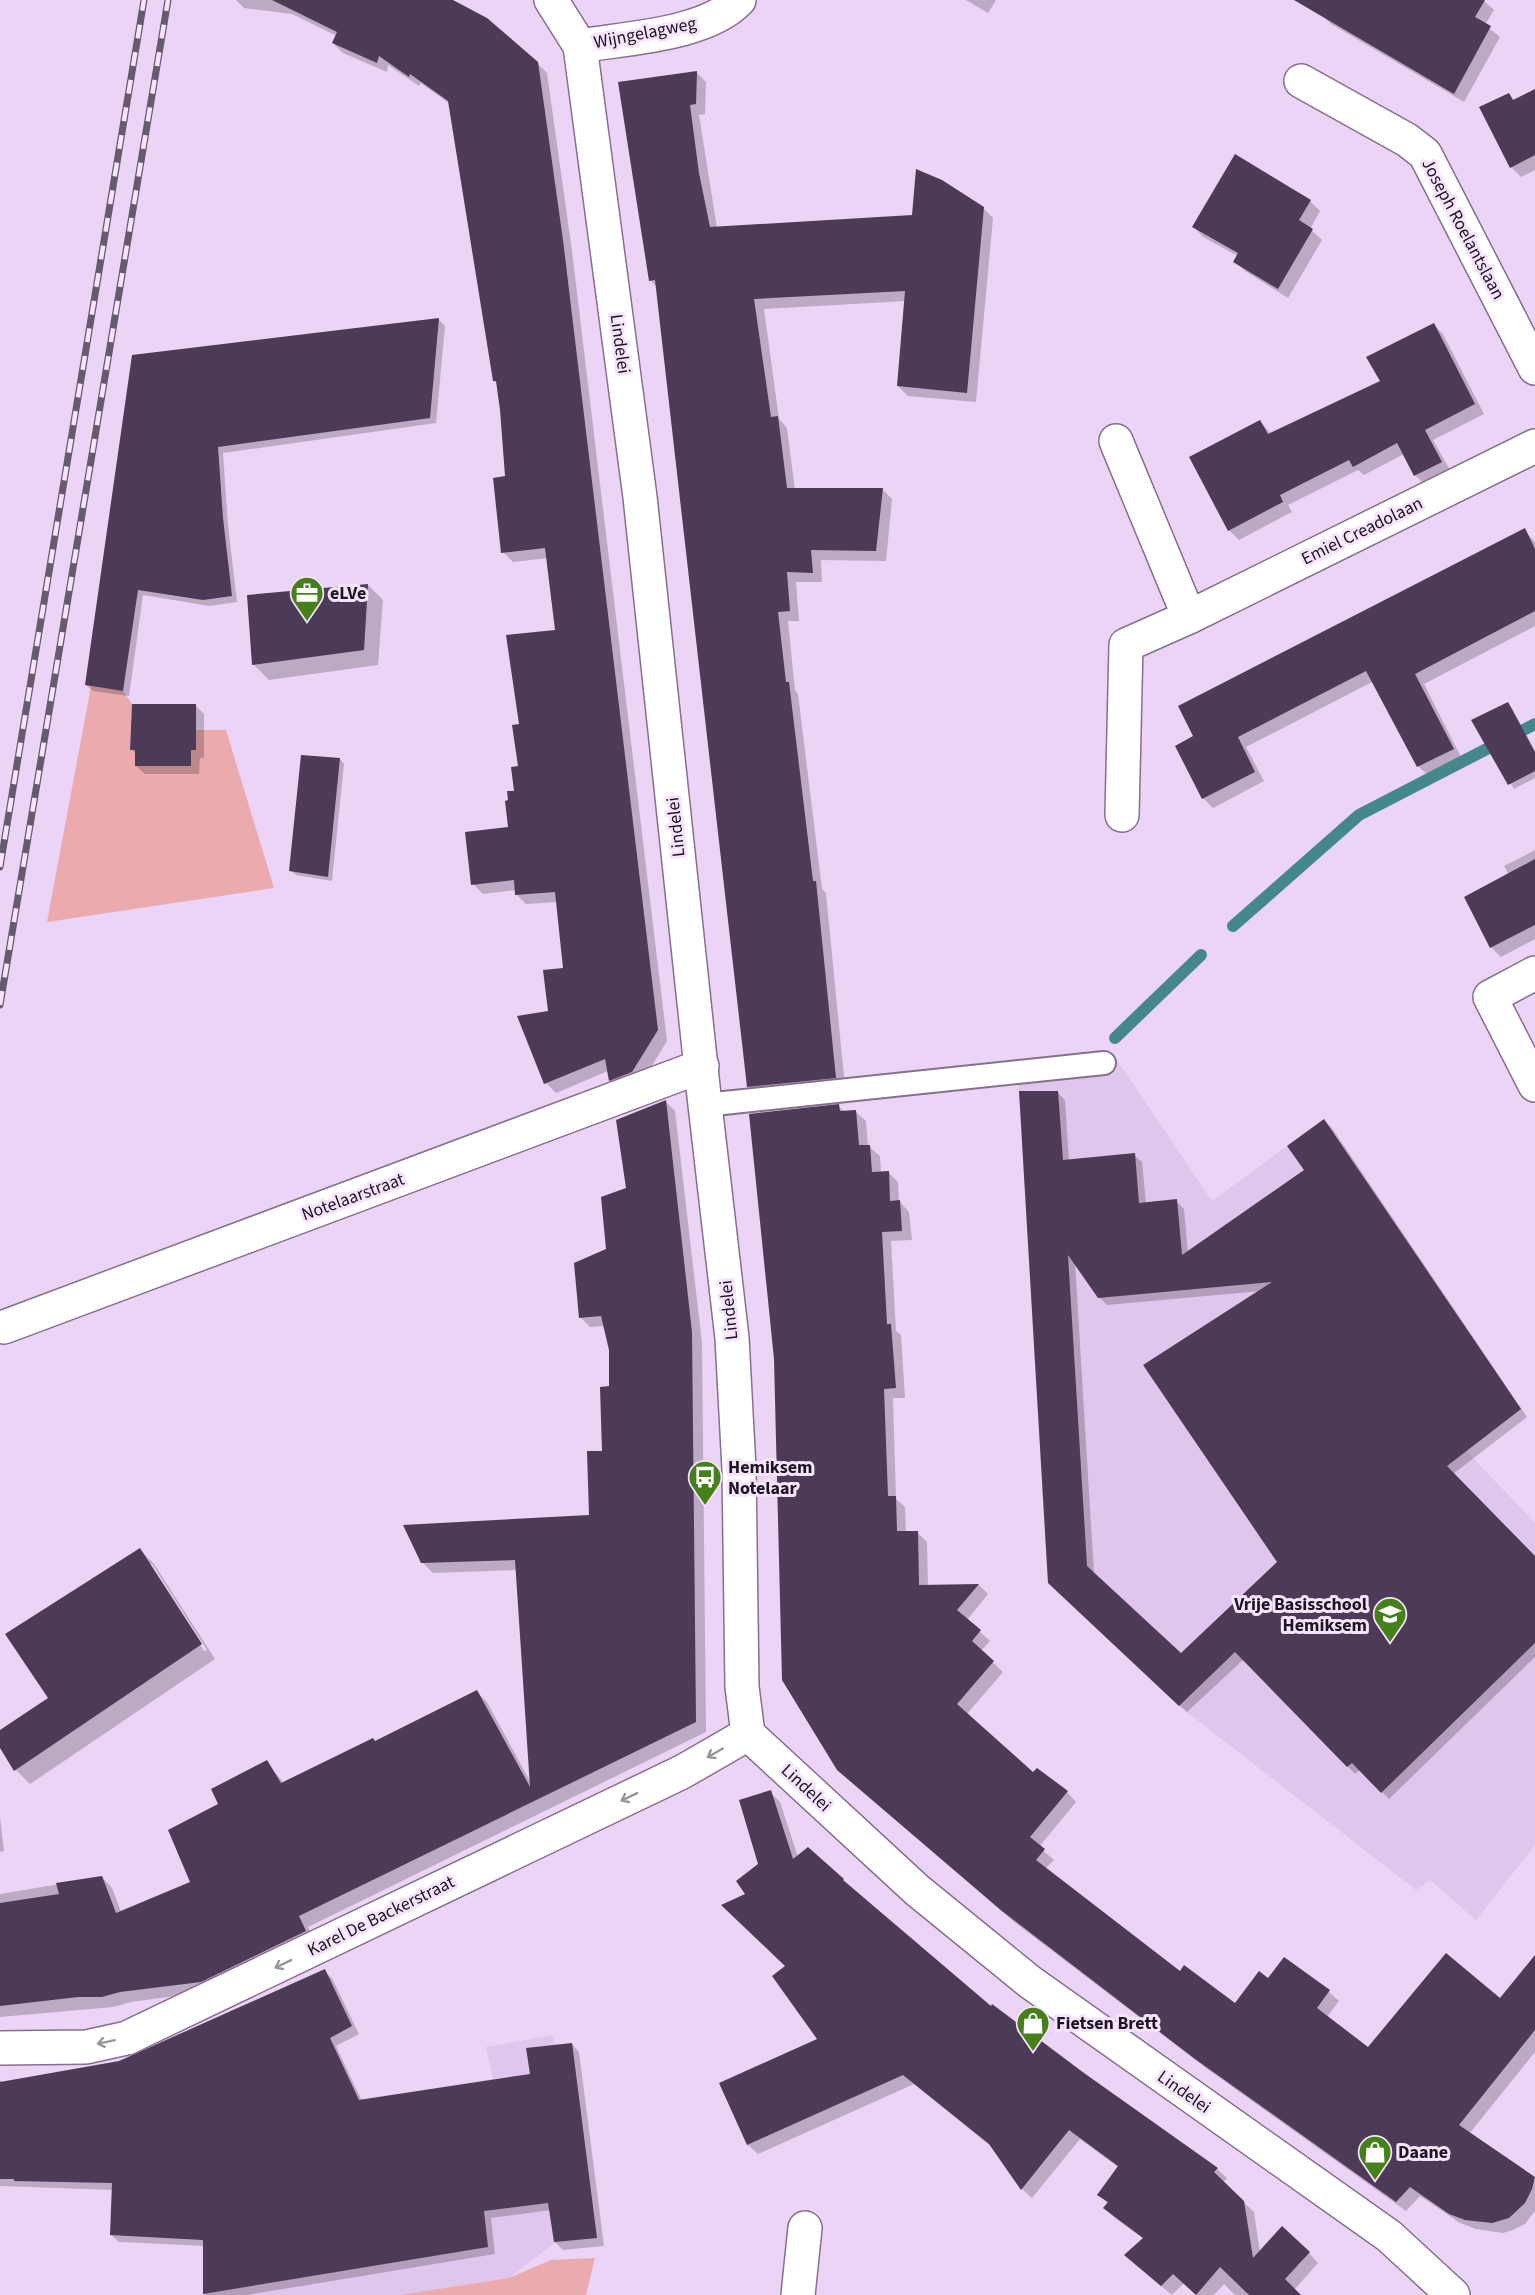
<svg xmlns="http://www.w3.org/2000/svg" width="1535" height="2295" font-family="'Source Sans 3',sans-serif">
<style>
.built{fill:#e0c5ed}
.green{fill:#ebaaae}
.shadow{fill:#0003;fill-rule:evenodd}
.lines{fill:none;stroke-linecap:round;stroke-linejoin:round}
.stream{stroke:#45888b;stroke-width:12}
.building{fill:#4d3a56;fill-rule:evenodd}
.service-casing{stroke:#85708e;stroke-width:26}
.minor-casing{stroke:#85708e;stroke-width:36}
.tertiary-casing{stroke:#85708e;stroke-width:36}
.service{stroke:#fff;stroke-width:22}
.minor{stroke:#fff;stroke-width:33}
.tertiary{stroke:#fff;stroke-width:33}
.rail-casing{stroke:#675a6d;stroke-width:7}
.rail{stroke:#f6e4ff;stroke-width:4.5;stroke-dasharray:14;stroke-linecap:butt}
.oneway{stroke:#99969b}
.labels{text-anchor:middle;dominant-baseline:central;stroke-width:6;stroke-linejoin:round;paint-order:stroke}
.street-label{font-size:18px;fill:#1d1521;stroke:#f6e4ff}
.poi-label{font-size:18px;font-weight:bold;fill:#1d1521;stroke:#f6e4ff;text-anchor:start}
</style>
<rect width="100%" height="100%" fill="#ebd4f6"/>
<!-- built -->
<path class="built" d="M 1113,1054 L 1212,1201 L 1324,1119 L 1521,1409 L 1466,1451 L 1535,1523 L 1535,1845 L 1476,1920 L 1430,1880 L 1416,1890 L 1179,1706 L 1048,1583 L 1018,1073 L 1104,1063 Z
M 552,2035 L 555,2045 L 572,2043 L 597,2238 L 554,2243 L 509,2278 L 400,2295 L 203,2295 L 207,2122 L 493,2079 L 486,2047 Z"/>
<!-- green -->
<path class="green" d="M 91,686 L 123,691 L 132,704 L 130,750 L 135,750 L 135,766 L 191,766 L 191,750 L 196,730 L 226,730 L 274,888 L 47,922 Z
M 595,2258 L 586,2295 L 400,2295 L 509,2278 L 551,2260 Z"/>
<!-- shadow -->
<path class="shadow" d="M 236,0 L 448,0 L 537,63 L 547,73 L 572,251 L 667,1041 L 642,1082 L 620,1090 L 610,1080 L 608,1071 L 556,1093 L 546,1083 L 549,1012 L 565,969 L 558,902 L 526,904 L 516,894 L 516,890 L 483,894 L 473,884 L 509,828 L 520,768 L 521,725 L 557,632 L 548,558 L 513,562 L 503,552 L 507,477 L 498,384 L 494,381 L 450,104 L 421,83 L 419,86 L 388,65 L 387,72 L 343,53 L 333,43 L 337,36 L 292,14 L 244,8 Z
M 966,0 L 996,0 L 988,13 Z
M 1331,0 L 1483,0 L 1494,10 L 1485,25 L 1500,37 L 1464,102 L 1331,24 L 1322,15 Z
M 696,72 L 706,82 L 705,114 L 699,115 L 717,228 L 913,217 L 983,208 L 993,218 L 976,402 L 908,396 L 898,386 L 906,301 L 764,309 L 779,419 L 787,428 L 795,490 L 882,489 L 892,499 L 886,561 L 821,560 L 822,582 L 796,582 L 799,621 L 788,621 L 795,690 L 798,694 L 822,889 L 826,893 L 845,1087 L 758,1096 L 748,1086 L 657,287 L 650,280 Z
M 1535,91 L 1535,170 L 1521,177 L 1511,167 L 1509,95 L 1515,101 Z
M 1310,201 L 1320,211 L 1310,229 L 1322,240 L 1288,298 L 1245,271 L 1235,261 L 1238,256 L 1203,237 L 1194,227 Z
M 439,320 L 445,326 L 436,423 L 223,453 L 228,525 L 237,602 L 210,606 L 143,595 L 129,696 L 93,691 L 86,685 L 134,357 Z
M 1433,324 L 1443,334 L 1484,414 L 1433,440 L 1451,472 L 1425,485 L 1416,476 L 1404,454 L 1364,475 L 1358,470 L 1288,505 L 1292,512 L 1239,540 L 1229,530 L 1260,421 L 1271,434 L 1382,382 Z
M 1524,530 L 1535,542 L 1535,626 L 1424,684 L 1462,759 L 1428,775 L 1418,766 L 1374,681 L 1246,747 L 1264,781 L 1213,808 L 1203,798 L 1177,747 Z
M 368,585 L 383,600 L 378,665 L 269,680 L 254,665 Z
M 1508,704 L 1512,708 L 1535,751 L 1535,778 L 1514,789 L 1473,721 Z
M 195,705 L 204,714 L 204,758 L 200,758 L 199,774 L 145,774 L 136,766 L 137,754 L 132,750 Z
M 340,759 L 344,764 L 332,881 L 296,875 L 291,871 Z
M 1535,850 L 1535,939 L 1501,957 L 1491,947 L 1509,875 L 1504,866 Z
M 1058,1093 L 1065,1100 L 1069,1161 L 1134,1155 L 1142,1162 L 1146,1204 L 1176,1201 L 1184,1209 L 1188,1253 L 1306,1170 L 1324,1121 L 1332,1128 L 1527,1417 L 1453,1474 L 1535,1556 L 1535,1657 L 1389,1799 L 1360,1770 L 1355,1774 L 1244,1659 L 1187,1712 L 1057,1590 ZM 1075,1262 L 1099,1297 L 1107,1305 L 1261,1291 L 1279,1562 L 1181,1656 L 1094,1574 Z
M 665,1101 L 675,1111 L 702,1343 L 706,1732 L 308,1927 L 315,1942 L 212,1991 L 131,2002 L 113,2007 L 0,2017 L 0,1894 L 102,1877 L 112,1888 L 121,1912 L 192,1882 L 220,1805 L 266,1762 L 284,1783 L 375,1742 L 477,1692 L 487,1702 L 531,1783 L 517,1570 L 433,1573 L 422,1562 L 591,1516 L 604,1452 L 611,1387 L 610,1350 L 605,1326 L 590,1327 L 580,1317 L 607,1250 L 627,1189 Z
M 838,1106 L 845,1112 L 856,1112 L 866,1121 L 868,1146 L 880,1156 L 881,1173 L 888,1172 L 898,1182 L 899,1201 L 909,1212 L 912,1240 L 891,1241 L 896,1331 L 901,1335 L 905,1398 L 893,1398 L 896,1499 L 905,1507 L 906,1533 L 917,1532 L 927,1542 L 928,1586 L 979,1585 L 988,1594 L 967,1620 L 990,1641 L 981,1651 L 1003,1672 L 967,1714 L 1033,1774 L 1067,1792 L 1076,1802 L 1039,1847 L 1054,1860 L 1045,1869 L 1180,1973 L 1235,2006 L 1269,1980 L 1285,1959 L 1329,1992 L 1339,2001 L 1327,2017 L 1368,2049 L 1501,2001 L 1535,1982 L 1535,2052 L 1469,2134 L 1535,2180 L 1535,2211 L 1525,2224 L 1513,2230 L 1503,2233 L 1476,2229 L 1460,2223 L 1420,2196 L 1406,2211 L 1206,2068 L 1013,1921 L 849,1780 Z
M 140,1550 L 154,1564 L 215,1659 L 30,1784 L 16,1770 L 0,1745 L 0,1732 L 50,1699 ZM 149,1564 L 152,1564 L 207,1650 L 204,1651 Z
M 770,1792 L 780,1802 L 798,1857 L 843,1880 L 991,2008 L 1217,2169 L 1227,2178 L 1223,2183 L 1254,2212 L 1260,2253 L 1309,2253 L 1318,2263 L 1294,2290 L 1299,2295 L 1235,2295 L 1224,2284 L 1214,2295 L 1196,2295 L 1184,2283 L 1172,2295 L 1136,2265 L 1144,2239 L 1115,2218 L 1105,2208 L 1108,2204 L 1099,2194 L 1118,2167 L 1080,2139 L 1032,2198 L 1022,2189 L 993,2148 L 914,2084 L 758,2154 L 748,2145 L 721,2083 L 819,2039 L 787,1966 L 760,1865 Z
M 0,1817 L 4,1851 L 0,1852 Z
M 324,1971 L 332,1978 L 359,2034 L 336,2046 L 362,2101 L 532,2075 L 572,2044 L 579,2052 L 604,2246 L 563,2250 L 555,2242 L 551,2210 L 491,2218 L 495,2254 L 247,2295 L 206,2295 L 204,2293 L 205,2246 L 119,2242 L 111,2235 L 114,2190 L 0,2186 L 0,2081 L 6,2082 L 119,2062 Z"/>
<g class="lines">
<!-- stream -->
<path class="stream" d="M 1233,926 L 1359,815 L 1535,724
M 1115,1038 L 1201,955"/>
</g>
<!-- building -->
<path class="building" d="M 272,0 L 453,0 L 487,18 L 538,62 L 563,240 L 658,1030 L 632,1072 L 609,1081 L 605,1059 L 544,1084 L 517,1016 L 548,1011 L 543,970 L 563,968 L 555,892 L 515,895 L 514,880 L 471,885 L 465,832 L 508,827 L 505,801 L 508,800 L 507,791 L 514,791 L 511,767 L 518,766 L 512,725 L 519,724 L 506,635 L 555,630 L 545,548 L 501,553 L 493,478 L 505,476 L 500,410 L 496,381 L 493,381 L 448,101 L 410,74 L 409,77 L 379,56 L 377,63 L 332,43 L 337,32 Z
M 1294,0 L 1485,0 L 1475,17 L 1491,26 L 1454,94 Z
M 697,71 L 696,104 L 690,105 L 699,173 L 710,227 L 912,215 L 916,169 L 942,180 L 984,207 L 967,393 L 897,386 L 905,291 L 754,299 L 771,417 L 778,416 L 787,488 L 883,488 L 876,551 L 811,550 L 813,573 L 787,572 L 790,611 L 778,612 L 786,682 L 789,682 L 813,881 L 816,881 L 836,1078 L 747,1087 L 655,280 L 649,281 L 618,82 Z
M 1535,89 L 1535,155 L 1510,168 L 1479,107 L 1509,93 L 1513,100 Z
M 1235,154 L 1311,200 L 1299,220 L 1313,229 L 1278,289 L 1233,262 L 1238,253 L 1192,227 Z
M 439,318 L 430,418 L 218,447 L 223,518 L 232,596 L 203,600 L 138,590 L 123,691 L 85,685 L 132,355 Z
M 1434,323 L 1475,404 L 1425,430 L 1442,462 L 1414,476 L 1397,443 L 1353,467 L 1349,460 L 1280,495 L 1283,502 L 1228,531 L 1189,457 L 1260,420 L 1268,434 L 1380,381 L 1366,357 Z
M 1525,528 L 1535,549 L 1535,611 L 1415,674 L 1454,749 L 1417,767 L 1366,671 L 1238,737 L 1255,772 L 1202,799 L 1175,746 L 1193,736 L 1178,706 Z
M 368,584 L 364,650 L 252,665 L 247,595 Z
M 1508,702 L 1535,752 L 1535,771 L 1508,785 L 1471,720 Z
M 132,704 L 196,704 L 196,750 L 191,750 L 191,766 L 135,766 L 135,750 L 130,750 Z
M 301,755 L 340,758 L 328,877 L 289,871 Z
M 1535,859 L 1535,925 L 1490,948 L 1464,897 Z
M 1019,1091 L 1058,1091 L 1063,1160 L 1135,1153 L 1139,1203 L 1177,1199 L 1182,1255 L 1304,1170 L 1287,1146 L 1324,1119 L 1521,1409 L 1447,1466 L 1535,1556 L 1535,1643 L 1381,1793 L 1352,1763 L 1347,1767 L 1235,1652 L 1179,1706 L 1048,1583 ZM 1068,1255 L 1098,1298 L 1272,1282 L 1143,1365 L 1277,1562 L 1181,1653 L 1087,1566 Z
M 666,1100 L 692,1332 L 696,1722 L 299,1916 L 306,1931 L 201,1982 L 120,1992 L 102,1997 L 78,1997 L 0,2006 L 0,1903 L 59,1894 L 56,1883 L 102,1876 L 116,1913 L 190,1882 L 168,1830 L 218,1804 L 211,1789 L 267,1760 L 281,1783 L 373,1738 L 375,1741 L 477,1690 L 530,1787 L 515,1560 L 421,1563 L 403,1525 L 589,1515 L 587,1451 L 602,1451 L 600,1387 L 609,1386 L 609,1350 L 601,1316 L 579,1318 L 574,1263 L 606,1249 L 601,1197 L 626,1188 L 616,1120 Z
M 839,1104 L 840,1111 L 856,1110 L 859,1145 L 870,1145 L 872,1172 L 889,1171 L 890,1201 L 900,1200 L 902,1231 L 882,1232 L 887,1324 L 891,1324 L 896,1388 L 884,1389 L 888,1496 L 896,1496 L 897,1531 L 918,1531 L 919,1585 L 979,1584 L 957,1610 L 981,1630 L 972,1641 L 994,1661 L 957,1704 L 1033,1772 L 1037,1768 L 1068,1791 L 1030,1837 L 1045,1849 L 1036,1860 L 1180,1971 L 1184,1965 L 1235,2003 L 1259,1971 L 1268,1978 L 1284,1957 L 1330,1990 L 1317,2008 L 1368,2047 L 1446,1953 L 1500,1998 L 1535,1955 L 1535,2030 L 1459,2125 L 1535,2177 L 1532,2189 L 1525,2203 L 1509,2218 L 1492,2223 L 1465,2220 L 1449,2214 L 1410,2187 L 1396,2202 L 1195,2059 L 1002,1911 L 837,1770 L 782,1680 L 774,1359 L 749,1114 Z
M 140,1548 L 202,1644 L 14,1771 L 0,1748 L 0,1730 L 48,1698 L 5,1634 Z
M 771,1790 L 793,1859 L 808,1847 L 844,1879 L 843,1880 L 991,2006 L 992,2004 L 1084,2073 L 1218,2168 L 1214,2172 L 1244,2201 L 1253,2258 L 1282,2226 L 1310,2252 L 1285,2279 L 1301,2295 L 1249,2295 L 1220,2267 L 1196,2295 L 1173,2274 L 1161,2286 L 1124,2255 L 1143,2238 L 1103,2208 L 1108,2202 L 1097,2195 L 1118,2166 L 1069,2130 L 1021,2190 L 989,2144 L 903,2075 L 747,2145 L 719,2083 L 817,2039 L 772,1976 L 785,1966 L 721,1905 L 745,1894 L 736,1881 L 758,1864 L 739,1800 Z
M 325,1969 L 352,2026 L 330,2038 L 359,2100 L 530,2074 L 526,2048 L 572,2043 L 597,2238 L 554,2242 L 548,2203 L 484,2211 L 488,2247 L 203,2294 L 203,2240 L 110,2235 L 112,2183 L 14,2181 L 14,2179 L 0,2179 L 0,2082 L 119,2061 Z"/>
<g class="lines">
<defs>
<path id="service" d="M 705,1105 L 1104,1063"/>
<path id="minor" d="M 580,46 C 626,38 706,35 739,0
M 1301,81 L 1407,140 L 1425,154 L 1535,368
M 1116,441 L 1189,617
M 1122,815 L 1126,645 L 1189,617 L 1535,446
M 1535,973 L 1490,997 L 1535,1085
M 4,1327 L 702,1066
M 0,2048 L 86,2047 L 127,2038 L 682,1772 L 748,1734
M 798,2295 L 805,2228"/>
<path id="tertiary" d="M 551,0 L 580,46 L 640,497 L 705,1105 L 732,1338 L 739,1469 L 742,1687 L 748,1734 L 917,1890 L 1030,1982 L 1389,2236 L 1453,2295"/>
</defs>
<!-- service casing -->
<use href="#service" class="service-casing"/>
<!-- minor casing -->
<use href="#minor" class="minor-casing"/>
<!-- tertiary casing -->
<use href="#tertiary" class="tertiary-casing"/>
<!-- service -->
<use href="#service" class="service"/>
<!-- minor -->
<use href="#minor" class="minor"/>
<!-- tertiary -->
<use href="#tertiary" class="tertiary"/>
<defs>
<path id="rail" d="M 0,867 L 144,0
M 0,1005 L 168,0"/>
</defs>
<!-- rail casing -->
<use href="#rail" class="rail-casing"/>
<!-- rail -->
<use href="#rail" class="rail"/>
</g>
<!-- one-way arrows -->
<defs><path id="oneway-shaft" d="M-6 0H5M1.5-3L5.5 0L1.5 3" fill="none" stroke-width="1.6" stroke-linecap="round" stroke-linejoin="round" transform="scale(1.5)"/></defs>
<g class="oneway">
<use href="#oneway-shaft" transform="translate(715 1753) rotate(150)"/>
<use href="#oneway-shaft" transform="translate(629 1797) rotate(154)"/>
<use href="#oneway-shaft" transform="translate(283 1964) rotate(154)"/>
<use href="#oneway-shaft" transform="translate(106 2042) rotate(168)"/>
</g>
<!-- icons -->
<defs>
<symbol id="office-pin" viewBox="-11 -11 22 30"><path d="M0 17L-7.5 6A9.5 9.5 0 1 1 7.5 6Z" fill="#46801a" stroke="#f6e4ff"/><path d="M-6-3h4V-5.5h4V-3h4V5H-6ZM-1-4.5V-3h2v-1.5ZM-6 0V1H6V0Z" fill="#fff"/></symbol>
<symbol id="bus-pin" viewBox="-11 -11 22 30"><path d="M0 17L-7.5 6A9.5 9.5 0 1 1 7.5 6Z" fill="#46801a" stroke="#f6e4ff"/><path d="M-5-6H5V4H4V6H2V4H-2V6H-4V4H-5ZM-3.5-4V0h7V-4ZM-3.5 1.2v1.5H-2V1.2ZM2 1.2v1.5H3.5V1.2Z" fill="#fff"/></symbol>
<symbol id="school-pin" viewBox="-11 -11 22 30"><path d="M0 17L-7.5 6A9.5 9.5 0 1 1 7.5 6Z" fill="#46801a" stroke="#f6e4ff"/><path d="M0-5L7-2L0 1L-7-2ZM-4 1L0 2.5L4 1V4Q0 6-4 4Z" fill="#fff"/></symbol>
<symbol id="shop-pin" viewBox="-11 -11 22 30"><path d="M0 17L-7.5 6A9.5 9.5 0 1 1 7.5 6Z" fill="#46801a" stroke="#f6e4ff"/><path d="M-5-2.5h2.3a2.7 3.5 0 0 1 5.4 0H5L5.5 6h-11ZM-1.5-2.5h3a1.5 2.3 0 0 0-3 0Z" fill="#fff"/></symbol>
</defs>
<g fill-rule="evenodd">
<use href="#office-pin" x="288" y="574" width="38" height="52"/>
<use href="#bus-pin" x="686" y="1458" width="38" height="52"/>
<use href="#school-pin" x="1371" y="1595" width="38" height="52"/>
<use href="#shop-pin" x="1014" y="2004" width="38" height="52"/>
<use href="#shop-pin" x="1356" y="2133" width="38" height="52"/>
</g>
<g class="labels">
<!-- street labels -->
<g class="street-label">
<text transform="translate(645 33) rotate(-11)">Wijngelagweg</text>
<text transform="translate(1463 229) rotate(62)">Joseph Roelantslaan</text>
<text transform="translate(620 344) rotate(82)">Lindelei</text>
<text transform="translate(1362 531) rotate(-26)">Emiel Creadolaan</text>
<text transform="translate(676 827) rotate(-96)">Lindelei</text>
<text transform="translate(353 1197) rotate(-20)">Notelaarstraat</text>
<text transform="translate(729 1310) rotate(-96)">Lindelei</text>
<text transform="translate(806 1788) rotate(43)">Lindelei</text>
<text transform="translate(381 1916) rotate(-26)">Karel De Backerstraat</text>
<text transform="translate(1184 2092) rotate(35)">Lindelei</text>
</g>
<!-- poi labels -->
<g class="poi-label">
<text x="330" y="593">eLVe</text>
<text x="728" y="1467">Hemiksem<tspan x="728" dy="21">Notelaar</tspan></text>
<text x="1367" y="1604" text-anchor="end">Vrije Basisschool<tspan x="1367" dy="21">Hemiksem</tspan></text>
<text x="1056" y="2023">Fietsen Brett</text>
<text x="1398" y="2152">Daane</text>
</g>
</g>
</svg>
